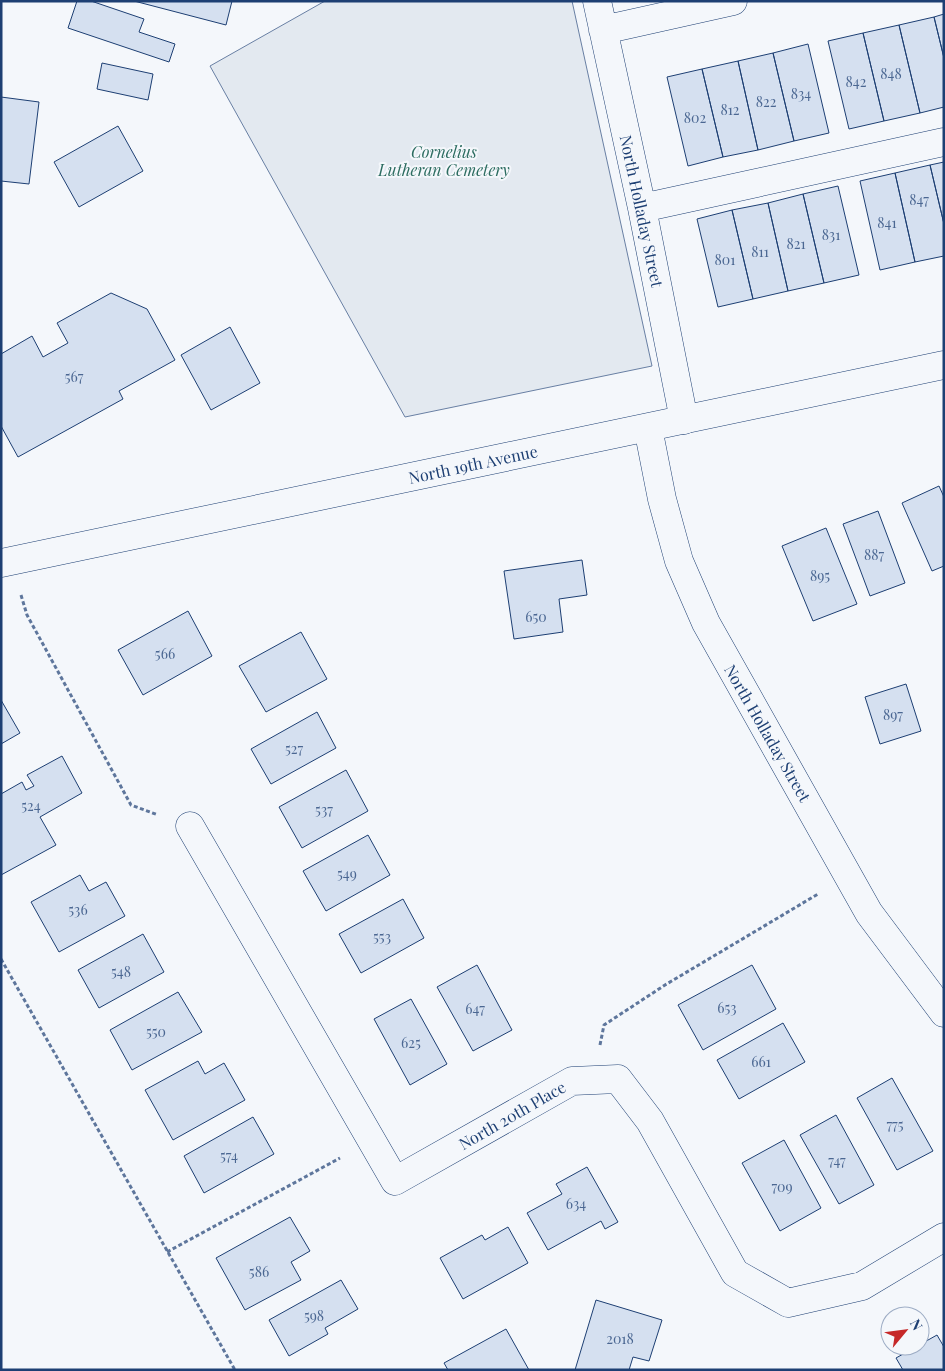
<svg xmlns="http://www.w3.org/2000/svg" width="945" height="1371" font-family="'Playfair Display',serif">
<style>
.green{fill:#e3e9f0;stroke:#687fa3}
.building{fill:#d5e0f0;stroke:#1d3f73}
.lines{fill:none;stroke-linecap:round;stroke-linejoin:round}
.minor-casing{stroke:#1d3f73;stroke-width:29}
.major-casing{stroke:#1d3f73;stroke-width:29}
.path{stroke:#5e769c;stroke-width:3;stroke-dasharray:4 2.5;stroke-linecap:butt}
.minor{stroke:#f4f7fb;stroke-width:28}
.major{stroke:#f4f7fb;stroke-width:28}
.labels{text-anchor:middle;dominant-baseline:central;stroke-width:4;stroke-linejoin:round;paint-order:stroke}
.number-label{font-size:14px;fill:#4b6792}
.park-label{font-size:16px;font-style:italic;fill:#2c6c60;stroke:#f4f7fb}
.street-label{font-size:16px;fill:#1d3f73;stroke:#f4f7fb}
</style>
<rect width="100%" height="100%" fill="#f4f7fb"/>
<!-- green -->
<path class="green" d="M 325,1 L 572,1 L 652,366 L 405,417 L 210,66 Z"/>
<!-- building -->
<path class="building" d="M 77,1 L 91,1 L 144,19 L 139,32 L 175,44 L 169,62 L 68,28 Z
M 134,1 L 232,1 L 226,25 Z
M 944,14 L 944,58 L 934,17 Z
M 934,17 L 944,58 L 944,107 L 920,113 L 899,25 Z
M 899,25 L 920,113 L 884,121 L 863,33 Z
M 863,33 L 884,121 L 849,129 L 828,41 Z
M 808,44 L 829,133 L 794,141 L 773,53 Z
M 773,53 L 794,141 L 758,150 L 738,61 Z
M 738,61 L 758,150 L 723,157 L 702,69 Z
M 102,63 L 153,74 L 148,100 L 97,89 Z
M 702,69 L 723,157 L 688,166 L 667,77 Z
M 1,97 L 39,102 L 29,184 L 1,181 Z
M 118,126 L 143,171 L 79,207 L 54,162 Z
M 944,162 L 944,224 L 930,165 Z
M 930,165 L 944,224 L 944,256 L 915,262 L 895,173 Z
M 895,173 L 915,262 L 880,270 L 860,181 Z
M 838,186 L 859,275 L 824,283 L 803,194 Z
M 803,194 L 824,283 L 788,291 L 768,203 Z
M 768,203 L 788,291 L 753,299 L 732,210 Z
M 732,210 L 753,299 L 718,307 L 697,219 Z
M 111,293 L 147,309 L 175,360 L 119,391 L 123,399 L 18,457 L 1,426 L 1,354 L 32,336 L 43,357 L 68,343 L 57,323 Z
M 230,327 L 260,383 L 211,410 L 181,355 Z
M 939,486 L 944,497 L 944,566 L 932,571 L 902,503 Z
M 878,511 L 905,583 L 870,596 L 843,524 Z
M 826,528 L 857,604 L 813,621 L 782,546 Z
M 582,560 L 587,595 L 559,599 L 563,632 L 514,639 L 504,571 Z
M 188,611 L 212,656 L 143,695 L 118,650 Z
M 301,632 L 327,679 L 266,712 L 239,666 Z
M 906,684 L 921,731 L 880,744 L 865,697 Z
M 1,700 L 20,733 L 1,744 Z
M 317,712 L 336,748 L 271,784 L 251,749 Z
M 62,756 L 82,793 L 40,817 L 56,845 L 1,875 L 1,794 L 22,782 L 26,790 L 34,786 L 27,775 Z
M 346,770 L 368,811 L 302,848 L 279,807 Z
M 368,835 L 390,875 L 326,911 L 303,871 Z
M 80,875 L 89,891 L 106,882 L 125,916 L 59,952 L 31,902 Z
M 403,899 L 424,938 L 361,973 L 339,934 Z
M 143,934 L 164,972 L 99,1008 L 78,970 Z
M 477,965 L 512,1030 L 473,1051 L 437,987 Z
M 752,965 L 776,1009 L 703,1050 L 678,1005 Z
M 178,992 L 202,1032 L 132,1070 L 110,1030 Z
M 411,999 L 447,1064 L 410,1085 L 374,1019 Z
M 783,1023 L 805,1062 L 739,1099 L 717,1060 Z
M 198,1061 L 205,1074 L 224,1063 L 245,1100 L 173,1140 L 145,1090 Z
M 892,1078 L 933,1151 L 897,1170 L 857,1098 Z
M 836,1115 L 874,1185 L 839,1204 L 800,1135 Z
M 253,1117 L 274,1154 L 204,1193 L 184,1156 Z
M 784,1140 L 821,1208 L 780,1231 L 742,1163 Z
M 587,1167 L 618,1222 L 605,1229 L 601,1221 L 548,1250 L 527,1213 L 562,1194 L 556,1184 Z
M 290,1217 L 310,1251 L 291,1262 L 301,1280 L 245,1310 L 216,1258 Z
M 508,1227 L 528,1263 L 463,1299 L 440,1258 L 482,1235 L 485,1240 Z
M 341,1280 L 358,1309 L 325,1328 L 328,1334 L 289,1356 L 269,1320 Z
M 596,1300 L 662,1320 L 649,1361 L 633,1357 L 629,1370 L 575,1370 Z
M 506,1329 L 529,1370 L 448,1370 L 444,1363 Z
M 937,1335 L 944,1347 L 944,1370 L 903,1370 L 896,1358 Z"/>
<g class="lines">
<defs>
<path id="minor" d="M 597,1 L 642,208 L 684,420
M 603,30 L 733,1
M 642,208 L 944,142
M 648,428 L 662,499 L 679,561 L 706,623 L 869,913 L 944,1013
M 190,826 L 395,1181 L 572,1081 L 618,1079 L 650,1121 L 735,1273 L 788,1303 L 862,1286 L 944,1237"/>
<path id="major" d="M 1,563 L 944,365"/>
</defs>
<!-- minor casing -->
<use href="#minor" class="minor-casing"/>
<!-- major casing -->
<use href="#major" class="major-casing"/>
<!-- path -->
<path class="path" d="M 21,595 L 27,615 L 131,805 L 158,815
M 1,959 L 235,1370
M 600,1045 L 604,1025 L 665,985 L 818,894
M 167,1252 L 340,1158"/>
<!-- minor -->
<use href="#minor" class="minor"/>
<!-- major -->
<use href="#major" class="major"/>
</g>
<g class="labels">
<!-- number labels -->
<g class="number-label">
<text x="891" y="73">848</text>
<text x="856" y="81">842</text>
<text x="801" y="93">834</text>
<text x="766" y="101">822</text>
<text x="730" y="109">812</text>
<text x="695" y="117">802</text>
<text x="919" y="199">847</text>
<text x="887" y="222">841</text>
<text x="831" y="234">831</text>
<text x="796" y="243">821</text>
<text x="760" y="251">811</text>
<text x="725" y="259">801</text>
<text x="74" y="376">567</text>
<text x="874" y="554">887</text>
<text x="820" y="575">895</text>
<text x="536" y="616">650</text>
<text x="165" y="653">566</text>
<text x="893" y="714">897</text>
<text x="294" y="748">527</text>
<text x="31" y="805">524</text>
<text x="324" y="809">537</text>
<text x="347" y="873">549</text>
<text x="78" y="909">536</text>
<text x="382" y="936">553</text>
<text x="121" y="971">548</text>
<text x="727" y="1007">653</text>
<text x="475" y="1008">647</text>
<text x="156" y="1031">550</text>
<text x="411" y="1042">625</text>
<text x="761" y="1061">661</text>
<text x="895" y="1124">775</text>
<text x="229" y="1155">574</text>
<text x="837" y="1160">747</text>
<text x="782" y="1186">709</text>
<text x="576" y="1203">634</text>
<text x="259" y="1271">586</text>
<text x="314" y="1315">598</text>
<text x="620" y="1338">2018</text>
</g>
<!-- park labels -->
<g class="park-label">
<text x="444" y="151">Cornelius<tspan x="444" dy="18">Lutheran Cemetery</tspan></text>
</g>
<!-- street labels -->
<g class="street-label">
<text transform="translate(642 211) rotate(78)">North Holladay Street</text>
<text transform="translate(473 464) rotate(-12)">North 19th Avenue</text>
<text transform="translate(768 733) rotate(60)">North Holladay Street</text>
<text transform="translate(512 1115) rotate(-30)">North 20th Place</text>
</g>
</g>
<!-- border -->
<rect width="945" height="1371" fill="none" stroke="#1d3f73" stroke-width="5"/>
<!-- north arrow -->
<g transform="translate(905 1331) rotate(61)"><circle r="24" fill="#f4f7fb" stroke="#9eadc5"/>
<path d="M0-4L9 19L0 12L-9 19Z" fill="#c62828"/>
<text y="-8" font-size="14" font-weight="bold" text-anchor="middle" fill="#1d3f73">N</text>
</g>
</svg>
